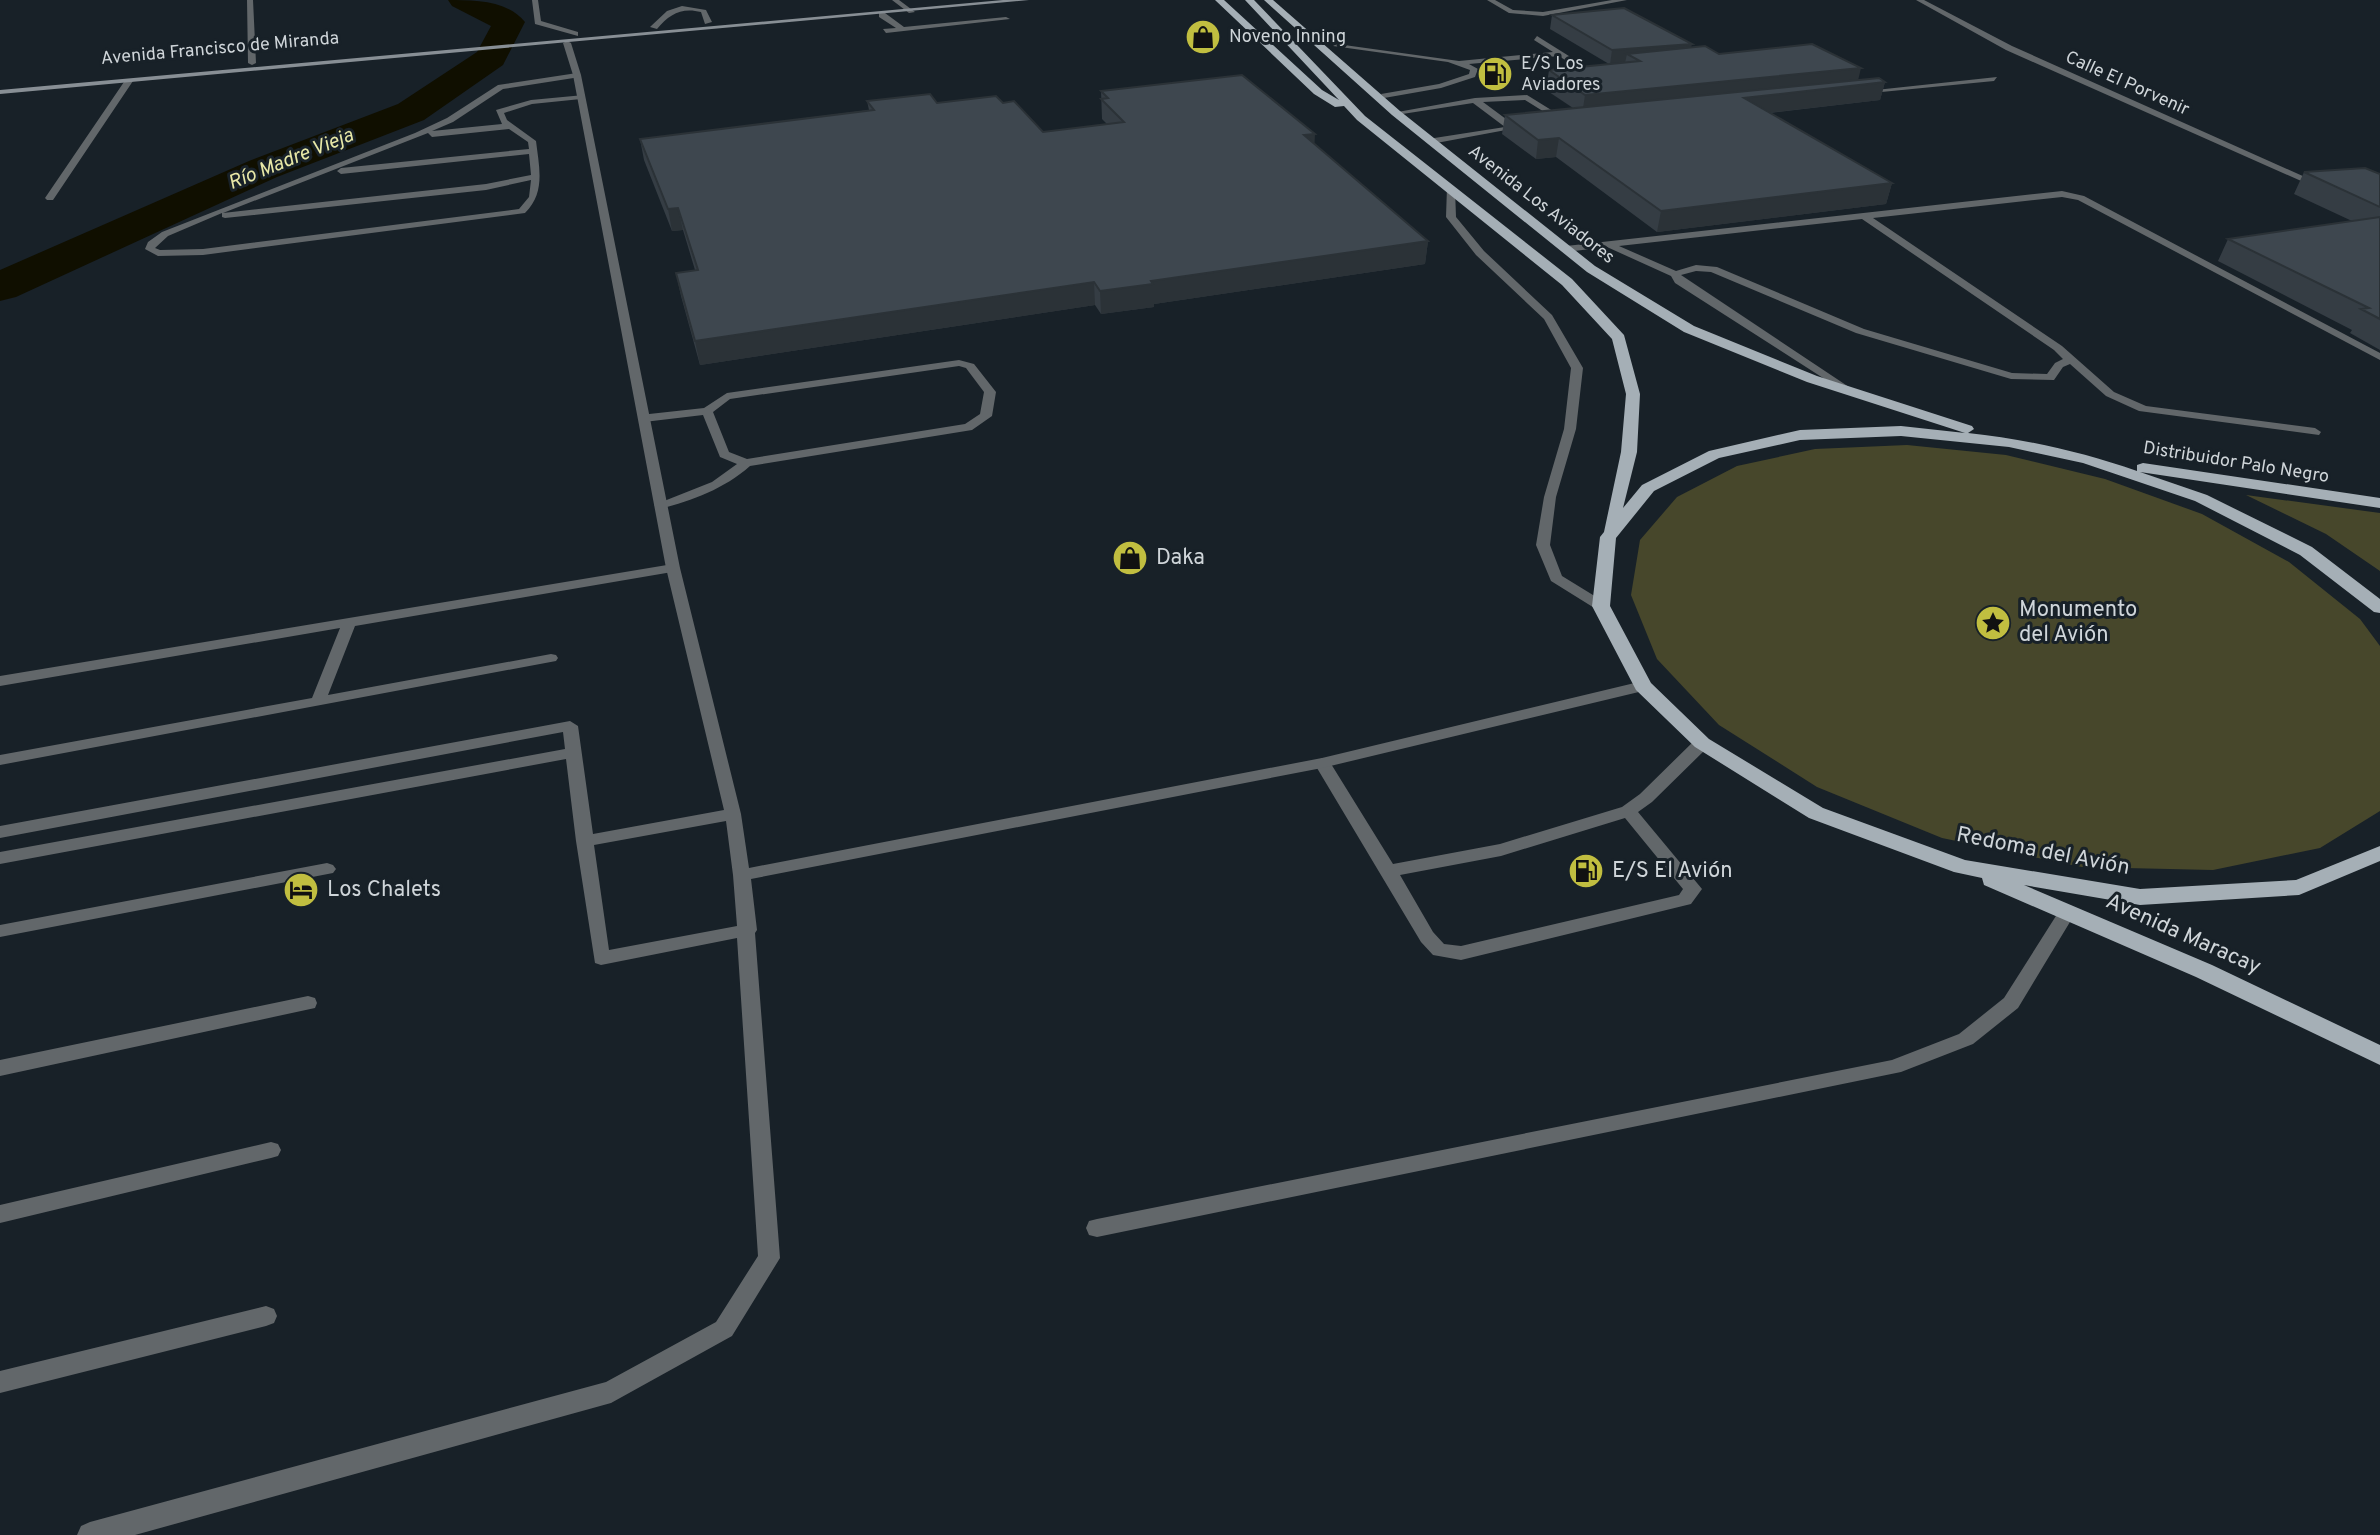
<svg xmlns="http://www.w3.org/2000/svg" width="2380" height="1535" font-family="Overpass,sans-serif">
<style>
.green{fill:#47472b}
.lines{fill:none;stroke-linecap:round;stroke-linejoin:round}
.river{fill:#100f00;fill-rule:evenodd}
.lane{fill:#62676a;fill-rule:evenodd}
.street{fill:#62676a;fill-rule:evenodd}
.secondary{fill:#888f95;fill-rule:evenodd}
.primary{fill:#a5afb6;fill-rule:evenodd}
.wall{fill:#353d44}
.shaded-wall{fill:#2b3237}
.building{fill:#3e474f;stroke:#2b3237;stroke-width:2}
.labels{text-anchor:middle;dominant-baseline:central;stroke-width:6;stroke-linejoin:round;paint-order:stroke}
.far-poi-label{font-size:18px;fill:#cfd5d9;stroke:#182128;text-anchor:start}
.far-street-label{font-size:18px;fill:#cfd5d9;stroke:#182128}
.far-water-label{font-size:20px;font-style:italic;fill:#e8e8a7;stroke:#182128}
.poi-label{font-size:22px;fill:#cfd5d9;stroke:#182128;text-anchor:start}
.street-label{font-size:22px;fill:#cfd5d9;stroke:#182128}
</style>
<rect width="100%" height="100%" fill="#182128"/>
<!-- green -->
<path class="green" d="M 1907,445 L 2006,455 L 2105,479 L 2202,514 L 2289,562 L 2360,619 L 2380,646 L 2380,811 L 2320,848 L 2213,870 L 2082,867 L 1942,838 L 1817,787 L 1719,725 L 1657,659 L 1631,595 L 1640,540 L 1677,497 L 1737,466 L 1815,449 Z
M 2246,495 L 2380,513 L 2380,571 L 2326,534 Z"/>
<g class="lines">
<!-- river -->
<path class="river" d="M 448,0 C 473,0 508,0 525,22 L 503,65 L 424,120 L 277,177 L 16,297 L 0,301 L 0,270 L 249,161 L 398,104 L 477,52 L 491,26 L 452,6 Z"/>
<!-- lane -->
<path class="lane" d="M 1487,0 L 1495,0 L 1513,10 L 1543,12 L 1612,0 L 1627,0 L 1543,16 L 1509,13 Z
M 682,6 L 706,10 L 712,22 L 705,24 L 701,12 C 682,7 669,14 657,29 L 650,27 L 667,11 Z
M 879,13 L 885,13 L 904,27 L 1006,17 L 1010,19 L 886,33 L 883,29 L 896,28 L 879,17 Z
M 1537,36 L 1588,68 L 1605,71 L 1601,73 L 1583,72 L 1559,56 L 1469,64 L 1478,69 L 1475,77 L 1441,88 L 1384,98 L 1381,94 L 1439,84 L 1469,74 L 1470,70 L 1448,62 L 1333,46 L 1337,44 L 1459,61 L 1553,52 L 1534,40 Z
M 577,73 L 580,77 L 503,89 L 453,122 L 432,131 L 502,124 L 496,110 L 531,100 L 584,95 L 581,99 L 532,104 L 504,113 L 507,120 L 536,141 C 539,167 546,192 525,213 L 203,255 L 158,256 L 145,249 L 148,242 L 162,232 L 415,133 L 447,118 L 498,85 ZM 509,129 L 528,142 L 529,149 L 341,168 L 337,171 L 341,174 L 529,154 L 531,175 L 486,184 L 223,213 L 428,133 L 432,137 ZM 531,180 L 529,197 L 519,209 L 203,249 L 160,250 L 155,248 L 168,236 L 222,213 L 222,217 L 225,218 L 486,190 Z
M 1997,77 L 1994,81 L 1861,94 L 1857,92 Z
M 126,79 L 133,81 L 53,200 L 47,200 L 45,198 Z
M 1527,95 L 1569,121 L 1562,123 L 1525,100 L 1483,102 L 1514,125 L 1524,123 L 1528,126 L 1431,144 L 1428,143 L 1428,139 L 1505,127 L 1473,103 L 1396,115 L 1392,113 L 1475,98 Z
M 1447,187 L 1455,189 L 1456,217 L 1484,251 L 1552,315 L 1583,368 L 1576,429 L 1556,497 L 1550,545 L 1562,576 L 1606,603 L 1608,606 L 1606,609 L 1596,609 L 1551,581 L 1536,545 L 1544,497 L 1564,429 L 1571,368 L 1544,319 L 1476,255 L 1446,217 Z
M 2062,191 L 2084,196 L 2380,353 L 2380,360 L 2078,200 L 2062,197 L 1873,218 L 2062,346 L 2114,392 L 2146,406 L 2315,428 L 2321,432 L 2319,435 L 2139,411 L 2106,396 L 2070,364 L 2063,367 L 2054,380 L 2011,379 L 1856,333 L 1711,272 L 1696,271 L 1681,275 L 1852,389 L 1854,391 L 1848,394 L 1675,283 L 1671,276 L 1607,247 L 1566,252 L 1561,249 L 1566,246 ZM 1862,219 L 2054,350 L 2063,359 L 2055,363 L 2047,374 L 2012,373 L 1864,329 L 1717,267 L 1696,265 L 1676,271 L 1619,246 Z
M 959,360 L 974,364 L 996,392 L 992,416 L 972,430 L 750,466 C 724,489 693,500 660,509 L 654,505 L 712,482 L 737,464 L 720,457 L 703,415 L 644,422 L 638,418 L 640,415 L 704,408 L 727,393 ZM 959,366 L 966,368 L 984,392 L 980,414 L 965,424 L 747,459 L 729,452 L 713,412 L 730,399 Z
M 673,564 L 680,568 L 678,571 L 355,626 L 328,695 L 551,654 L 556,655 L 558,658 L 556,661 L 0,765 L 0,755 L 312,698 L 340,628 L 0,686 L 0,676 Z
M 1702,738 L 1710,743 L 1708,747 L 1652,802 L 1638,812 L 1702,889 L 1691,904 L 1461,960 L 1433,955 L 1421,942 L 1314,763 L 1322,758 L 1328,759 L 1393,864 L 1500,844 L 1622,807 L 1640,794 L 1696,739 ZM 1625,818 L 1683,889 L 1679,895 L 1461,946 L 1444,944 L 1433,932 L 1400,875 L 1501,856 Z
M 2067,906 L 2073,908 L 2076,912 L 2018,1008 L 1973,1044 L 1901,1072 L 1097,1237 L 1089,1235 L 1086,1228 L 1089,1221 L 1097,1219 L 1892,1060 L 1959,1034 L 2004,998 L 2061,908 Z"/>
<!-- street -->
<path class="street" d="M 247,0 L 253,0 L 256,63 L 252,65 L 248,63 Z
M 532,0 L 538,0 L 541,21 L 578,32 L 578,36 L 535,24 Z
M 892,0 L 899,0 L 915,12 L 909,13 Z
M 1916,0 L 1924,0 L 2012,46 L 2325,186 L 2317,188 L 2006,50 Z
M 567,41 L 571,43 L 581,75 L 680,568 L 741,814 L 749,868 L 1322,758 L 1643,681 L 1651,686 L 1643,691 L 1322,768 L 751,879 L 757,930 L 755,933 L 780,1258 L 732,1336 L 611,1403 L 135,1535 L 77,1535 L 81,1526 L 90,1522 L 606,1382 L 716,1322 L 758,1256 L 737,938 L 601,965 L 595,963 L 576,841 L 566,759 L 0,864 L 0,852 L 565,749 L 563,732 L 0,838 L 0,826 L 570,721 L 578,726 L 593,834 L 724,810 L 666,568 L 573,75 L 563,43 ZM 726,821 L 733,875 L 737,926 L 609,950 L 594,845 Z
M 327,863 L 333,865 L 336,869 L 333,873 L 0,937 L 0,925 Z
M 308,996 L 315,998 L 317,1003 L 315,1008 L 0,1076 L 0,1060 Z
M 271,1142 L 278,1144 L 281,1150 L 278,1156 L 271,1158 L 0,1223 L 0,1205 Z
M 266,1306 L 274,1309 L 277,1316 L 274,1323 L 266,1326 L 0,1393 L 0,1371 Z"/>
<!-- secondary -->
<path class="secondary" d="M 1003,0 L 1029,0 L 0,94 L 0,90 Z"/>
<!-- primary -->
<path class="primary" d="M 1215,0 L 1224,0 L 1322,90 L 1339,100 L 1245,0 L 1254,0 L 1365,116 L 1572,279 L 1624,335 L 1640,394 L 1637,452 L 1623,508 L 1642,485 L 1709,451 L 1800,430 L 1901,426 L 1965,433 L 1807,382 L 1684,332 L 1587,272 L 1392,115 L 1264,0 L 1273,0 L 1400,111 L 1595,266 L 1694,326 L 1817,376 L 1972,426 L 1974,429 L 1968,433 C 2026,439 2082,452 2137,471 L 2137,465 L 2143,463 L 2380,498 L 2380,508 L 2140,472 L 2207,495 L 2312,547 L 2380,599 L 2380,613 L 2374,612 L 2300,555 L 2195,501 L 2083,463 L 2009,447 L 1901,436 L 1800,440 L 1719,458 L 1654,491 L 1616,538 L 1610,606 L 1651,683 L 1709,739 L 1823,808 L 1965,860 L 2140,889 L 2296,880 L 2380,846 L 2380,861 L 2299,895 L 2140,905 L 2024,885 L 2212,965 L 2380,1045 L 2380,1065 L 2196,977 L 1984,885 L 1982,878 L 1954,872 L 1809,818 L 1695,747 L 1636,690 L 1592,606 L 1600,537 L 1604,532 L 1621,452 L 1626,394 L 1612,339 L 1562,285 L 1357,120 L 1344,106 L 1335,107 L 1314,94 Z"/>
</g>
<!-- wall -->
<path class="wall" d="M 1552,15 L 1719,54 L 1858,80 L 1885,82 L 1880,100 L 1770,113 L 1892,183 L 1886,204 L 1657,232 L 1556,157 L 1536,159 L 1502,134 L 1505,115 L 1573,108 L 1546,90 L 1549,70 L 1609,64 L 1550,29 Z
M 1101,91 L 1314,144 L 1428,241 L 1425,264 L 1154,304 L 1154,307 L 1101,314 L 1095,305 L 700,365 L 681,296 L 676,273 L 695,270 L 683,230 L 672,231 L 644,160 L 640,139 L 869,110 L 867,101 L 937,103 L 1003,103 L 1043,132 L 1107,124 L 1102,119 Z
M 2304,172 L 2380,174 L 2380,350 L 2350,333 L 2352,330 L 2218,261 L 2228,239 L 2352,221 L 2294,194 Z"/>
<!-- shaded-wall -->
<path class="shaded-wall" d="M 1692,44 L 1689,58 L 1640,61 L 1627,54 L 1625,63 L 1610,65 L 1612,50 Z
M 1861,68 L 1857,85 L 1885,82 L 1880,100 L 1740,116 L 1582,115 L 1585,95 Z
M 1315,134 L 1314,155 L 1304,135 Z
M 1559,138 L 1556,157 L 1536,159 L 1538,140 Z
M 1892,183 L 1886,204 L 1657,232 L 1661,211 Z
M 678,208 L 683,230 L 672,231 L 668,209 Z
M 1428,241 L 1425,264 L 1154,304 L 1154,307 L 1101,314 L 1100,291 L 1151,281 Z
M 1094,282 L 1095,305 L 700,365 L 695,341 Z"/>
<!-- building -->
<path class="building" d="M 1624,8 L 1692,44 L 1612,50 L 1552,15 Z
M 1812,44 L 1861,68 L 1585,95 L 1549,70 L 1640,61 L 1627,54 L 1705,46 L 1719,54 Z
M 1242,75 L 1315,134 L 1304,135 L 1428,241 L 1151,281 L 1153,284 L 1100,291 L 1094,282 L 695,341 L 676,273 L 698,270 L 678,208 L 668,209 L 640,139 L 874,110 L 867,101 L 930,94 L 937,103 L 996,96 L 1003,103 L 1014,101 L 1043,132 L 1124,122 L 1101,99 L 1108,98 L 1101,91 Z
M 1879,78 L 1885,82 L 1744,98 L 1892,183 L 1661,211 L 1559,138 L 1538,140 L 1505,115 Z
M 2365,168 L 2380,174 L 2380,207 L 2304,172 Z
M 2380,217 L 2380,319 L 2361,309 L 2369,308 L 2228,239 Z"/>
<!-- icons -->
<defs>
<symbol id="shop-disc" viewBox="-11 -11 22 22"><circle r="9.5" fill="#c1be40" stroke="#182128"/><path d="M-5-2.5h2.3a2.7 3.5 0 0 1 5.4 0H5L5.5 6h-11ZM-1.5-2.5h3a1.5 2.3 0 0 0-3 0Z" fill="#111"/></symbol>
<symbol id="fuel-disc" viewBox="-11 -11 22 22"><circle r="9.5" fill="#c1be40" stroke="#182128"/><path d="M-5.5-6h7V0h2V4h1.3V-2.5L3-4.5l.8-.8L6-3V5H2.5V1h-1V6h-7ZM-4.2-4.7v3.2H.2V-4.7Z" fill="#111"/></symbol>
<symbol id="sight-disc" viewBox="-11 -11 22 22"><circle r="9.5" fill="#c1be40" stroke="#182128"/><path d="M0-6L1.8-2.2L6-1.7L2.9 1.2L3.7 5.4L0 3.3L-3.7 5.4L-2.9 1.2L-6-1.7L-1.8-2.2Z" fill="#111"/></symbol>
<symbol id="hotel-disc" viewBox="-11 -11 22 22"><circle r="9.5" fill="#c1be40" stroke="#182128"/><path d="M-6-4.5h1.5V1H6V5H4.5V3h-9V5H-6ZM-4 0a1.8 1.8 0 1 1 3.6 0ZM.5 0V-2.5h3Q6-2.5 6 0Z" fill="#111"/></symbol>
</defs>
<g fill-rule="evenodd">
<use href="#shop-disc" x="1183" y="17" width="40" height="40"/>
<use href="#fuel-disc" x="1475" y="54" width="40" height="40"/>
<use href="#shop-disc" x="1110" y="538" width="40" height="40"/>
<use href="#sight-disc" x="1973" y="603" width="40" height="40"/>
<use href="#fuel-disc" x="1566" y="851" width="40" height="40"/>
<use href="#hotel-disc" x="281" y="870" width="40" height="40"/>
</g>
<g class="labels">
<!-- far-poi labels -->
<g class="far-poi-label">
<text x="1229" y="37">Noveno Inning</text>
<text x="1521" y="64">E/S Los<tspan x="1521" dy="21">Aviadores</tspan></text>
</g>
<!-- far-street labels -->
<g class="far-street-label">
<text transform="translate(220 49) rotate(-5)">Avenida Francisco de Miranda</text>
<text transform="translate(2127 84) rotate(24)">Calle El Porvenir</text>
<text transform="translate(1541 205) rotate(38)">Avenida Los Aviadores</text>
<text transform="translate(2236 463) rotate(9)">Distribuidor Palo Negro</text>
</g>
<!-- far-water labels -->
<g class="far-water-label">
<text transform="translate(291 160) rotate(-22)">Río Madre Vieja</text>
</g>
<!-- poi labels -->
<g class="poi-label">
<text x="1156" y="558">Daka</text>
<text x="2019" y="610">Monumento<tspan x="2019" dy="25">del Avión</tspan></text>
<text x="1612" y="871">E/S El Avión</text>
<text x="327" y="890">Los Chalets</text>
</g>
<!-- street labels -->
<g class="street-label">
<text transform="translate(2043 852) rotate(11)">Redoma del Avión</text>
<text transform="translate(2183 935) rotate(24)">Avenida Maracay</text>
</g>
</g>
</svg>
